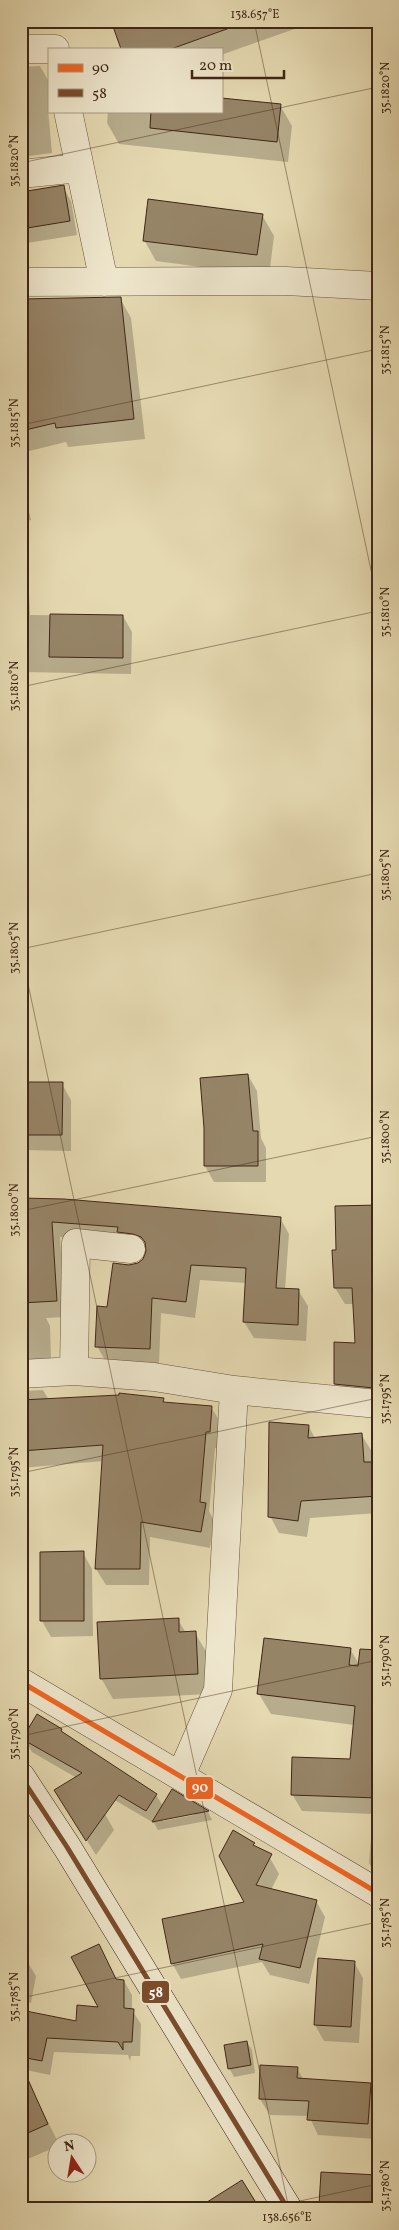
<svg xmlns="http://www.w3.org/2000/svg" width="399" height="2230" font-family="Vollkorn,serif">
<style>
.shadow{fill:#0003;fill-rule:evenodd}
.building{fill:#968467;stroke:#402716}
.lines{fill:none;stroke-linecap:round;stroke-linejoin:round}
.street-casing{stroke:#69543d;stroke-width:29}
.secondary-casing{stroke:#402716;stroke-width:29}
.street{stroke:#eee6cc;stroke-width:28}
.secondary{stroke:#eee6cc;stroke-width:28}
.bus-1-casing{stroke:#eee6cc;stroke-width:9}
.bus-2-casing{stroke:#eee6cc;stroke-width:9}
.bus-1{stroke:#f26522;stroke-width:5}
.bus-2{stroke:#7a4b2a;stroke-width:5}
.ticks{fill:none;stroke:#402716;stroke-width:1;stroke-opacity:0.45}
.line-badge{stroke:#eee6cc;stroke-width:2}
.badge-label{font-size:14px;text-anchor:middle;font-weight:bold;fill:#fff}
.neatline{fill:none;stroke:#402716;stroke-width:2}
.ticks-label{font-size:12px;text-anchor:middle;fill:#402716}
</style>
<rect width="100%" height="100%" fill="#e5d9b1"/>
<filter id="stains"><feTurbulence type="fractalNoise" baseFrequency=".004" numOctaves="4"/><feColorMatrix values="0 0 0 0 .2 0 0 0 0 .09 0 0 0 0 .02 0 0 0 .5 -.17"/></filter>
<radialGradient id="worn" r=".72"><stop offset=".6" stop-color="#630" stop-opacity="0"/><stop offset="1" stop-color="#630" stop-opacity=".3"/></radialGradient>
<!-- shadow -->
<path class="shadow" d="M 114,21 L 301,21 L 303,26 L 221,55 L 221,49 L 138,49 Z
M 40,66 L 48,80 L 48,109 L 52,153 L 21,157 L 21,67 Z
M 280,105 L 292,126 L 288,162 L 119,144 L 107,123 L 108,111 L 221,111 Z
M 63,187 L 71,201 L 77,235 L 21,244 L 21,192 Z
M 262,215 L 274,236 L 269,276 L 156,261 L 144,240 Z
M 120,298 L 131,318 L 145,439 L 68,447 L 66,442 L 21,453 L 21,300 Z
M 21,476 L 31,520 L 21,522 Z
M 21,582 L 29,594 L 30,615 L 123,616 L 132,632 L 131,674 L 21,672 Z
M 248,1075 L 257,1091 L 261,1138 L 266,1148 L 266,1182 L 214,1182 L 205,1166 Z
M 21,1083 L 62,1084 L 71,1100 L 71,1151 L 21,1150 Z
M 21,1200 L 280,1218 L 289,1234 L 285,1289 L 298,1290 L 308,1306 L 306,1341 L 254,1338 L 244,1322 L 246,1283 L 200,1280 L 195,1318 L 161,1313 L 159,1364 L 106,1362 L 97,1346 L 108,1308 L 114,1264 L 137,1265 L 144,1259 L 148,1252 L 128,1248 L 125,1242 L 60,1237 L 65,1317 L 46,1318 L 50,1326 L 51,1360 L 21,1359 L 21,1311 L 24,1311 L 21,1306 Z
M 378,1206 L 378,1403 L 344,1400 L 335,1384 L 357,1344 L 355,1304 L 345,1304 L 335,1288 L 333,1251 L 337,1251 Z
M 43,1390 L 49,1400 L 163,1399 L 165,1403 L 211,1407 L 221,1423 L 219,1448 L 215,1448 L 209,1511 L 214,1521 L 210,1548 L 150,1537 L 149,1585 L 106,1585 L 96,1569 L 103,1461 L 21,1468 L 21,1391 Z
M 309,1427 L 315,1438 L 361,1434 L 371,1450 L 372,1463 L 378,1463 L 378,1513 L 310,1518 L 307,1537 L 279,1533 L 270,1516 Z
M 83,1553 L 92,1569 L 93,1636 L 51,1637 L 42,1621 Z
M 178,1620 L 186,1633 L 195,1633 L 207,1653 L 209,1694 L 113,1699 L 101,1678 Z
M 350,1649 L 378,1696 L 378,1879 L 369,1863 L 373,1814 L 302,1811 L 292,1794 L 351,1761 L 354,1725 L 271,1714 L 259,1694 Z
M 61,1729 L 64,1734 L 156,1795 L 163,1806 L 172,1791 L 208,1812 L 212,1820 L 158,1830 L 154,1823 L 32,1752 L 24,1739 ZM 194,1813 L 194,1815 L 163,1821 L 163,1818 Z
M 63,1802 L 105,1814 L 114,1830 L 96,1855 Z
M 270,1858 L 279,1874 L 271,1890 L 316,1901 L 325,1917 L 309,1984 L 270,1975 L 262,1962 L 181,1979 L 172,1963 L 246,1903 Z
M 99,1945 L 117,1981 L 124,1981 L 132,1995 L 132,2010 L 141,2024 L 140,2056 L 131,2056 L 130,2061 L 128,2055 L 54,2052 L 50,2075 L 21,2069 L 21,2011 L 78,2022 L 101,2008 Z
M 319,1959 L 354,1962 L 363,1978 L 359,2043 L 324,2041 L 315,2025 Z
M 21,1960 L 27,1961 L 36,1976 L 31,2003 L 21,2001 Z
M 247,2042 L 252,2050 L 255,2073 L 234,2077 L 229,2068 Z
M 297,2068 L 303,2079 L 370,2084 L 378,2098 L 376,2139 L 318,2135 L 309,2116 L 270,2115 L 260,2099 Z
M 31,2088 L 58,2142 L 58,2146 L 21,2162 L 21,2092 Z
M 21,2183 L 24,2190 L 21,2191 Z
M 320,2204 L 378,2209 L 323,2209 Z"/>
<!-- building -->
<path class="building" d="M 111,21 L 238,21 L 238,25 L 171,49 L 121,49 Z
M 221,98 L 281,104 L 277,142 L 150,128 L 151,111 L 221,111 Z
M 64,185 L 70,221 L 21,229 L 21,192 Z
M 148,199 L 263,214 L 257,255 L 143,241 Z
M 121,297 L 134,419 L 56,428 L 55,423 L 21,431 L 21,299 Z
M 50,614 L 123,615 L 123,658 L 49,657 Z
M 248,1074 L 253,1131 L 258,1131 L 258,1166 L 204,1166 L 204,1128 L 200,1078 Z
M 21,1082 L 63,1082 L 62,1135 L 21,1135 Z
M 21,1198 L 64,1199 L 281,1217 L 276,1288 L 299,1289 L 298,1325 L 243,1322 L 246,1268 L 191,1265 L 186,1302 L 152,1298 L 150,1349 L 95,1347 L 97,1306 L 107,1307 L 113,1263 L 129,1265 L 138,1263 L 143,1259 L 146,1251 L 145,1242 L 141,1237 L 133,1234 L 117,1232 L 118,1227 L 52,1222 L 57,1301 L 21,1303 Z
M 378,1205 L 378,1385 L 374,1385 L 374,1388 L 334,1384 L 334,1342 L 355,1343 L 352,1288 L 334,1288 L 332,1250 L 336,1250 L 335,1206 Z
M 119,1393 L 164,1398 L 163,1402 L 212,1406 L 210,1432 L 206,1432 L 200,1502 L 206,1503 L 201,1532 L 141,1522 L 140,1569 L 95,1569 L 103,1445 L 21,1451 L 21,1400 L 119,1395 Z
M 269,1422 L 309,1425 L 308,1438 L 362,1433 L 364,1462 L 378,1462 L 378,1496 L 301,1501 L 298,1521 L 268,1517 Z
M 84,1551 L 84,1621 L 40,1621 L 40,1552 Z
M 179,1618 L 179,1632 L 196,1631 L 198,1674 L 100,1679 L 97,1622 Z
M 264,1638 L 351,1648 L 349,1665 L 358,1666 L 360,1649 L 378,1650 L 378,1798 L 291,1795 L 292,1757 L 350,1759 L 355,1706 L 257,1694 Z
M 37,1714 L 62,1729 L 61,1731 L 157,1794 L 146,1811 L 119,1795 L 86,1841 L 54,1790 L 82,1773 L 22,1739 Z
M 172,1789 L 209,1811 L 152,1822 Z
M 233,1830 L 255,1843 L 253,1845 L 272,1854 L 256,1885 L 317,1900 L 300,1968 L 259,1959 L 263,1944 L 171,1964 L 162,1919 L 244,1902 L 219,1856 Z
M 99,1944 L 116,1979 L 124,1980 L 124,2008 L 134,2009 L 132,2042 L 123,2042 L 123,2050 L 118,2042 L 47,2038 L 42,2061 L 21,2057 L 21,2010 L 76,2021 L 77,2005 L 98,2007 L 71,1957 Z
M 318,1958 L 355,1961 L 351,2027 L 314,2025 Z
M 247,2041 L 251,2065 L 228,2069 L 224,2045 Z
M 21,2064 L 48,2124 L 21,2136 Z
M 260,2065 L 298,2067 L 297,2078 L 371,2083 L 368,2124 L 307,2120 L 309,2101 L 259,2099 Z
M 321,2172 L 378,2175 L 378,2209 L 340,2209 L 340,2206 L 319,2205 Z
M 242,2180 L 260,2209 L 196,2209 Z"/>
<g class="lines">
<defs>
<path id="street" d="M 21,49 L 55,49
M 68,111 L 104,282
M 21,174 L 80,168
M 21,282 L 286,281 L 378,286
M 74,1371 L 76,1243 L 131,1249
M 21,1374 L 74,1371 L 154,1377 L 234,1390 L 378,1404
M 21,1682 L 378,1893
M 181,1775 L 218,1690 L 234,1390"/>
<path id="secondary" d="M 21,1777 L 67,1847 L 288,2209"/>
</defs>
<!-- street casing -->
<use href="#street" class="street-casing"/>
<!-- secondary casing -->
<use href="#secondary" class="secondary-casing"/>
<!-- street -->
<use href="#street" class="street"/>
<!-- secondary -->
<use href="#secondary" class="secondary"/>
<defs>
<path id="bus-1" d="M 21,1682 L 378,1893"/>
<path id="bus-2" d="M 21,1777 L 67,1847 L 288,2209"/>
</defs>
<!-- bus-1 casing -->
<use href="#bus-1" class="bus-1-casing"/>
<!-- bus-2 casing -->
<use href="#bus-2" class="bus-2-casing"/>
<!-- bus-1 -->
<use href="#bus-1" class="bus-1"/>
<!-- bus-2 -->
<use href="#bus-2" class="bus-2"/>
</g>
<!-- ticks -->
<path class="ticks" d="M 254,21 L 378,603M 21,163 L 378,87M 21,425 L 378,349M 21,687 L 378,611M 21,949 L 378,873M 21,951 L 289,2209M 21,1211 L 378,1136M 21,1473 L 378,1398M 21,1736 L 378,1660M 21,1998 L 378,1922M 263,2209 L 378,2184"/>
<g class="line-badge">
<rect x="185" y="1776" width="29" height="24" rx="5" fill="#f26522"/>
<rect x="141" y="1980" width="29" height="24" rx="5" fill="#7a4b2a"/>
</g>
<g class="badge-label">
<text x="200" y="1792">90</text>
<text x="156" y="1997">58</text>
</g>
<!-- margin -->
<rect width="399" height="2230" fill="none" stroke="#e5d9b1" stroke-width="55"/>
<!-- legend -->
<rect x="48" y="48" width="175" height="65" fill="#eee6cc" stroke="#a89a83"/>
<rect x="58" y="64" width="25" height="8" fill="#f26522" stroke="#a89a83"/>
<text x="92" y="72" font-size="15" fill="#402716">90</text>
<rect x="58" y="89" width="25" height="8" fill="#7a4b2a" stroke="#a89a83"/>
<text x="92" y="98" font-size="15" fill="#402716">58</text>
<!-- north arrow -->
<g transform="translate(72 2158) rotate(348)"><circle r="24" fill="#eee6cc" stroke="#a89a83"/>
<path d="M0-4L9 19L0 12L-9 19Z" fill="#8f2418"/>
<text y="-8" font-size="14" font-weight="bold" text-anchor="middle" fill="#402716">N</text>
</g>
<!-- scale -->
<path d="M192 70v8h92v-8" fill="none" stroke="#402716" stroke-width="2.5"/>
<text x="199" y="70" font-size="15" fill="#402716" stroke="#eee6cc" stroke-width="4" paint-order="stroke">20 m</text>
<rect x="28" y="28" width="344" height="2174" class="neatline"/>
<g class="ticks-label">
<text x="255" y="18">138.657°E</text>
<text transform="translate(385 88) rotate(-90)" y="4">35.1820°N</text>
<text transform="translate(14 161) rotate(-90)" y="4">35.1820°N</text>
<text transform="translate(385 350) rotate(-90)" y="4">35.1815°N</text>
<text transform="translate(14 423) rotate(-90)" y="4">35.1815°N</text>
<text transform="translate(385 612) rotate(-90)" y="4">35.1810°N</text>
<text transform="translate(14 686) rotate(-90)" y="4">35.1810°N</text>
<text transform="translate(385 875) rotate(-90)" y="4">35.1805°N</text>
<text transform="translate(14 948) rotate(-90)" y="4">35.1805°N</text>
<text transform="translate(385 1137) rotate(-90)" y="4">35.1800°N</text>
<text transform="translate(14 1210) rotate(-90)" y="4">35.1800°N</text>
<text transform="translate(385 1399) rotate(-90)" y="4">35.1795°N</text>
<text transform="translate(14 1472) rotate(-90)" y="4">35.1795°N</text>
<text transform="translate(385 1661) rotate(-90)" y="4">35.1790°N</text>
<text transform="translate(14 1734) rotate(-90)" y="4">35.1790°N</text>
<text transform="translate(385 1923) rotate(-90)" y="4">35.1785°N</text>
<text transform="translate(14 1997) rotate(-90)" y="4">35.1785°N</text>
<text transform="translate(385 2186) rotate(-90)" y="4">35.1780°N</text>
<text x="287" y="2221">138.656°E</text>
</g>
<rect width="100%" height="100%" filter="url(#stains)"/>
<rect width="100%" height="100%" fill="url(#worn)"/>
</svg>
